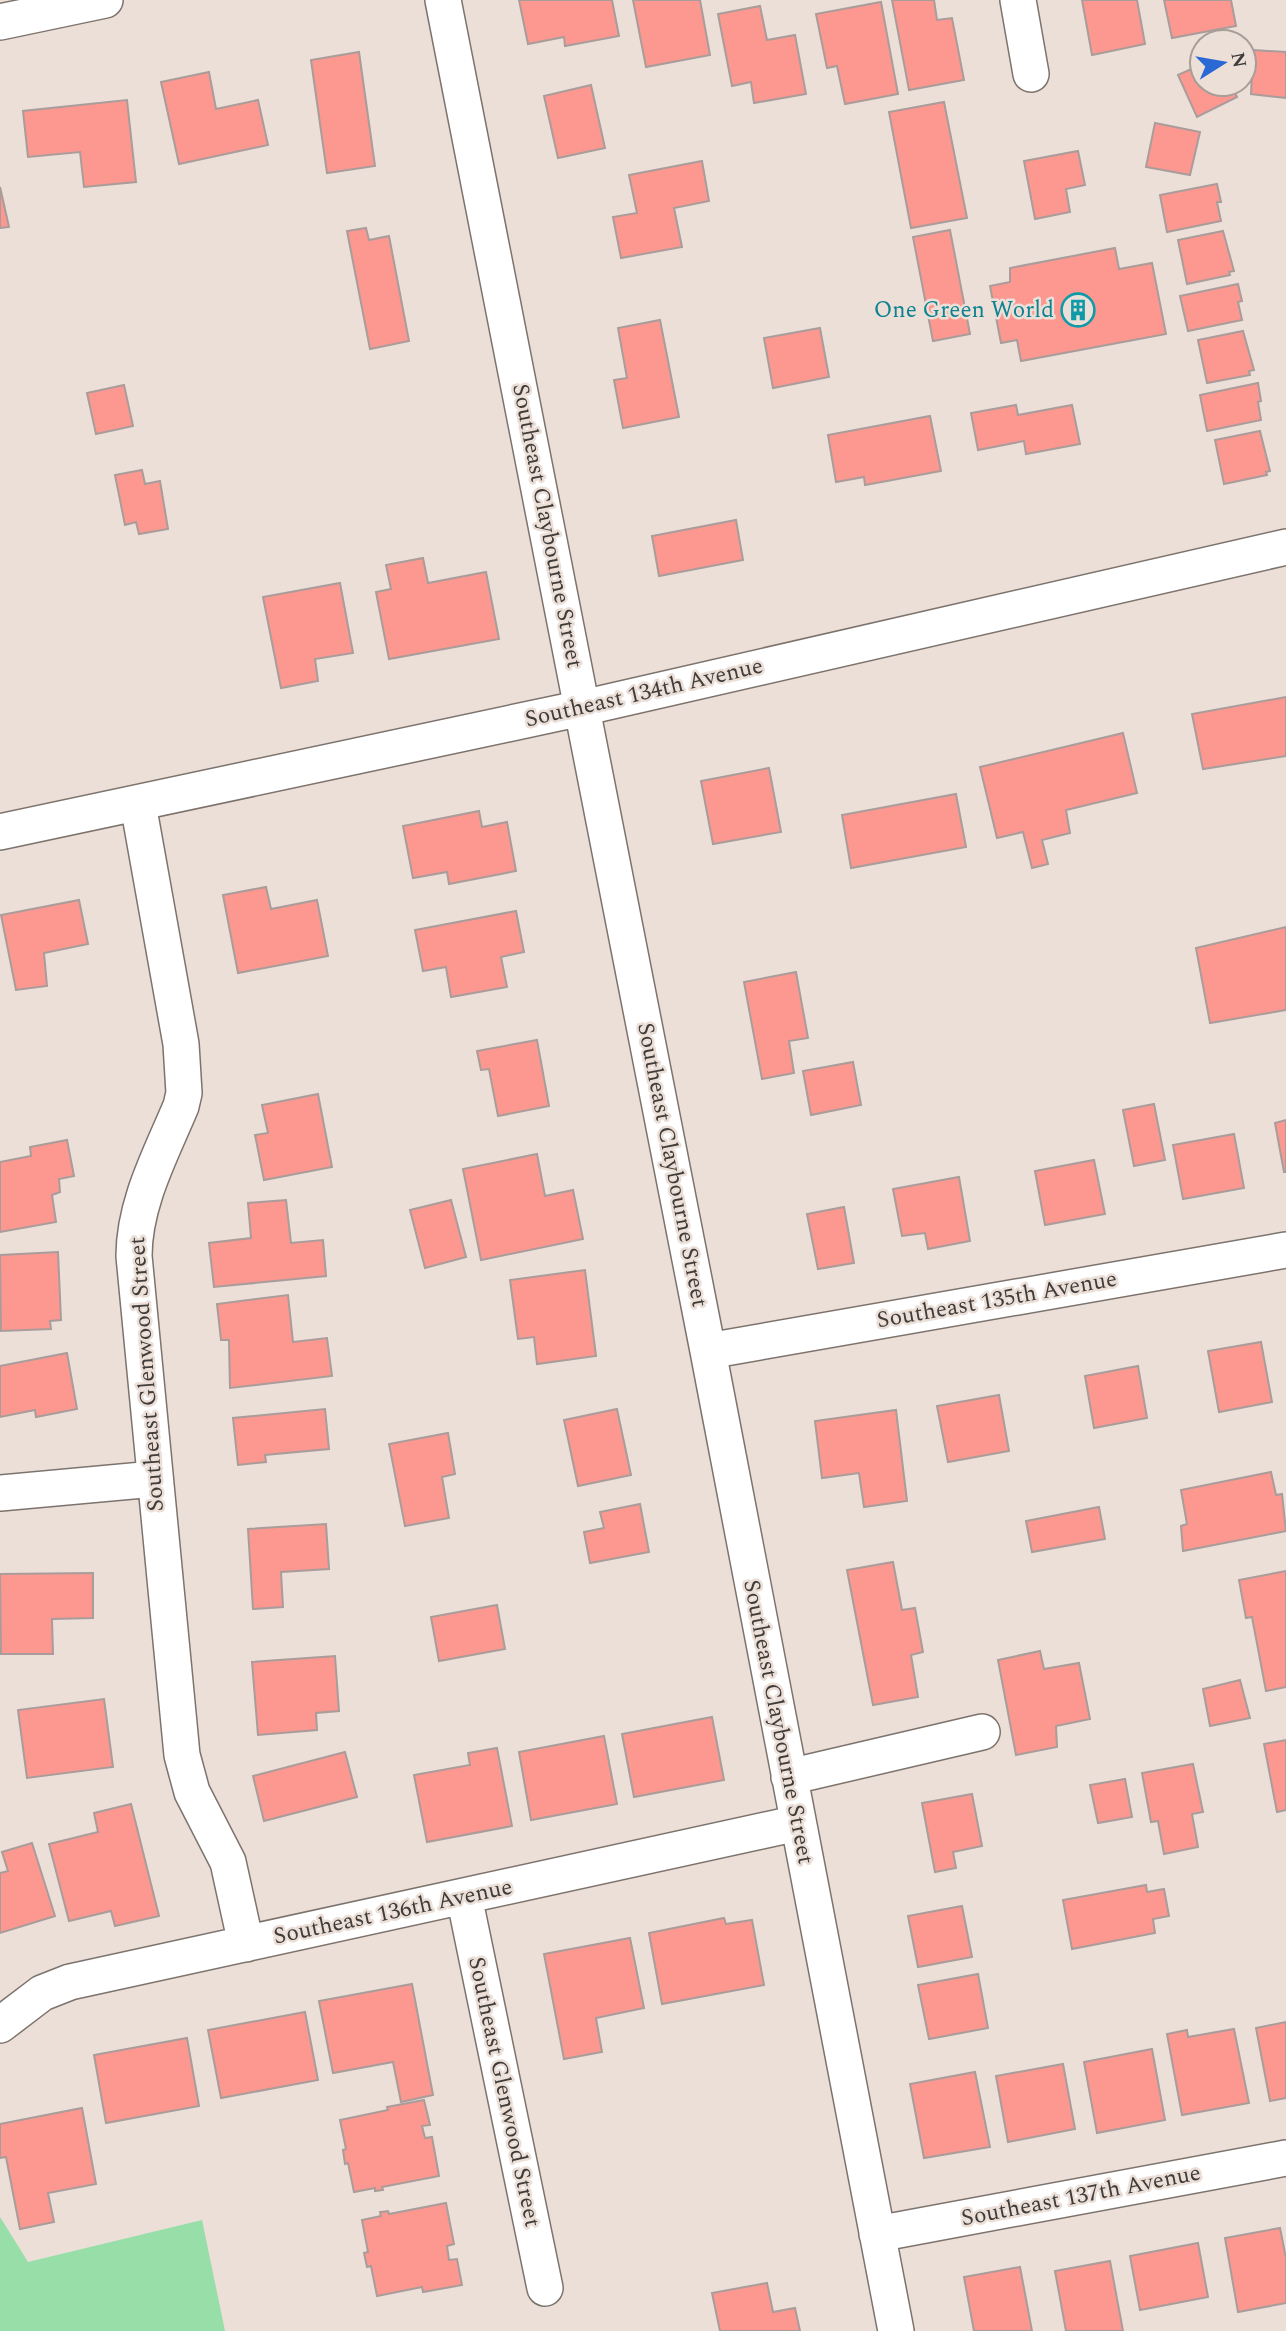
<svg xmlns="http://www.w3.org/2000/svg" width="1286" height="2331" font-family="Spectral,serif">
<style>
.green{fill:#97dea9}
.building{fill:#fc9890;stroke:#a99c9a;stroke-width:2}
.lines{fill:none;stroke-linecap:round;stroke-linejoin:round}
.minor-casing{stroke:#7d736d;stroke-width:38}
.minor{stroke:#fff;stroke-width:35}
.labels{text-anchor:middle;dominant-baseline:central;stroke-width:5;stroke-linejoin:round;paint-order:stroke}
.culture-label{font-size:23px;fill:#0d838f;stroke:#ebdfd8;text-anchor:end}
.street-label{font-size:23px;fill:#403c39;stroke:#ebdfd8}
</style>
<rect width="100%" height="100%" fill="#ebdfd8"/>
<!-- green -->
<path class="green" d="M 0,2217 L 28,2262 L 202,2220 L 225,2331 L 0,2331 Z"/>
<!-- building -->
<path class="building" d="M 519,0 L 612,0 L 619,36 L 565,46 L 564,37 L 528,44 Z
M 633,0 L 700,0 L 710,55 L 646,67 Z
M 892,0 L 934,0 L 937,20 L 952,18 L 964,80 L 909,90 Z
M 1082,0 L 1137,0 L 1145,44 L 1092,55 Z
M 1164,0 L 1231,0 L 1236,26 L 1172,38 Z
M 881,2 L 898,94 L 845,104 L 837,66 L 827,68 L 816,14 Z
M 760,6 L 767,40 L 795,35 L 806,94 L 754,103 L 751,82 L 732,86 L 718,14 Z
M 1253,50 L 1286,52 L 1286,98 L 1251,94 Z
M 359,52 L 375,166 L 327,173 L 311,60 Z
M 1202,64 L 1202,84 L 1231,84 L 1237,97 L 1197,117 L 1178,75 Z
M 209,72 L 216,109 L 258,100 L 268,145 L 179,164 L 161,82 Z
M 591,85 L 605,148 L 558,158 L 544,96 Z
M 127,100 L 136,182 L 84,187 L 80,152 L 28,157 L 23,111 Z
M 944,102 L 967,218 L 911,228 L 889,112 Z
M 1155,123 L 1200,132 L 1190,175 L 1146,167 Z
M 1078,151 L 1085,185 L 1066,189 L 1070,212 L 1035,219 L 1024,161 Z
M 702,161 L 709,201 L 674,208 L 682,247 L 621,258 L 613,217 L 637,213 L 629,175 Z
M 1217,184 L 1221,202 L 1217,202 L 1221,221 L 1167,232 L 1160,195 Z
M 0,187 L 9,227 L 0,228 Z
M 366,228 L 369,240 L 389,236 L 409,341 L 370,349 L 347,231 Z
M 950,230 L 970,334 L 933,341 L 913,237 Z
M 1223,231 L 1234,271 L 1229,272 L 1230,275 L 1187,284 L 1178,240 Z
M 1115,248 L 1119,269 L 1152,263 L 1166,334 L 1021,361 L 1017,340 L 1001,343 L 990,286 L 1010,282 L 1010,268 Z
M 1238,284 L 1242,301 L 1238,302 L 1242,320 L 1188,331 L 1180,296 Z
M 660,320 L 679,417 L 623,428 L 614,380 L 627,378 L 618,328 Z
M 820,328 L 829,377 L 773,388 L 764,338 Z
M 1243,331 L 1254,370 L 1249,371 L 1250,375 L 1207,383 L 1198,340 Z
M 1258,383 L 1261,401 L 1258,402 L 1261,420 L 1207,431 L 1200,395 Z
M 124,385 L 133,426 L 96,434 L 87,393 Z
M 1016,405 L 1018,415 L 1072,405 L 1080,444 L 1026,454 L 1024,441 L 978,450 L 971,413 Z
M 930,416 L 941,471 L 865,485 L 864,477 L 836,482 L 828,435 Z
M 1260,431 L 1270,471 L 1266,472 L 1267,475 L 1224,484 L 1215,440 Z
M 142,470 L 145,484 L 160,481 L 168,529 L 139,534 L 136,522 L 125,525 L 115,475 Z
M 736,520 L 743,560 L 659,576 L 652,536 Z
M 423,558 L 428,583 L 486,572 L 499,639 L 389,659 L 376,592 L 391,589 L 386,565 Z
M 340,583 L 353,653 L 315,659 L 318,681 L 281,688 L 263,597 Z
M 1286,697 L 1286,756 L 1203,769 L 1192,714 Z
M 1123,733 L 1137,793 L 1066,810 L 1070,833 L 1042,840 L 1048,864 L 1032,868 L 1023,832 L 997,838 L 980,767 Z
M 769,768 L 781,832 L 713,844 L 701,781 Z
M 956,794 L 966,847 L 851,868 L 842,815 Z
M 479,811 L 482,827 L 507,822 L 516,871 L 449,884 L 447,872 L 413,878 L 403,826 Z
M 266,887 L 271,909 L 317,900 L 328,956 L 238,973 L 223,895 Z
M 79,900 L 88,944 L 44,953 L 47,986 L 16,990 L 1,915 Z
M 516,911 L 524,952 L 501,957 L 507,987 L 451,997 L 446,967 L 423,971 L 415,930 Z
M 1286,927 L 1286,1010 L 1210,1023 L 1196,948 Z
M 796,972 L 808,1038 L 789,1041 L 794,1073 L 762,1079 L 744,982 Z
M 537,1040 L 549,1106 L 498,1116 L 489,1069 L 481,1070 L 477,1051 Z
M 853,1062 L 861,1105 L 811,1115 L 803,1071 Z
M 318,1094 L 332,1167 L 264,1180 L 255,1135 L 268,1133 L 262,1105 Z
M 1154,1104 L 1165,1160 L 1134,1166 L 1123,1110 Z
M 1286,1120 L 1286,1172 L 1284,1172 L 1275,1123 Z
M 1234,1134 L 1244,1188 L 1183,1199 L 1173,1145 Z
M 67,1140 L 74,1176 L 59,1179 L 60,1192 L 52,1195 L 56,1222 L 0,1232 L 0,1162 L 31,1156 L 30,1147 Z
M 537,1154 L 545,1196 L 573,1190 L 583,1239 L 481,1260 L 463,1169 Z
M 1094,1160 L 1105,1214 L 1045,1225 L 1035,1171 Z
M 959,1177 L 970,1241 L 928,1249 L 925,1233 L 902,1236 L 893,1189 Z
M 286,1200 L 291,1243 L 323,1240 L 326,1276 L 214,1287 L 209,1243 L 251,1238 L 248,1203 Z
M 451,1200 L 466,1257 L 425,1268 L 410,1210 Z
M 844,1207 L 854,1263 L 818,1269 L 807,1214 Z
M 58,1252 L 61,1320 L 50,1321 L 51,1329 L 1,1331 L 0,1255 Z
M 585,1270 L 596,1356 L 537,1364 L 534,1337 L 518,1339 L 510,1280 Z
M 288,1295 L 293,1342 L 327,1338 L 332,1376 L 230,1388 L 229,1340 L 221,1340 L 217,1304 Z
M 1261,1342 L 1272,1402 L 1219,1412 L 1208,1351 Z
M 67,1353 L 77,1409 L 36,1417 L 35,1410 L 0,1417 L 0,1366 Z
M 1138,1366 L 1147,1418 L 1094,1428 L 1085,1376 Z
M 999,1395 L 1009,1451 L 948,1462 L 937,1406 Z
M 325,1409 L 329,1449 L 265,1455 L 266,1462 L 238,1465 L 233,1418 Z
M 617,1409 L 631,1475 L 578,1486 L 564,1420 Z
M 896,1410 L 907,1501 L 864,1507 L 859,1473 L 822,1478 L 815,1421 Z
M 448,1433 L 455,1474 L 442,1477 L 449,1518 L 405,1526 L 389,1444 Z
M 1271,1472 L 1276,1495 L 1282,1494 L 1286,1531 L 1183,1551 L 1181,1526 L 1187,1524 L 1181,1490 Z
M 640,1504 L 649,1552 L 590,1563 L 584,1532 L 604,1528 L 600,1512 Z
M 1099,1507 L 1105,1539 L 1032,1552 L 1026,1521 Z
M 326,1524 L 329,1569 L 281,1572 L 283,1607 L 253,1609 L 248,1529 Z
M 893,1562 L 902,1610 L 915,1608 L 923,1652 L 911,1655 L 918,1697 L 873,1705 L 847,1570 Z
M 1286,1571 L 1286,1687 L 1266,1691 L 1252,1617 L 1246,1618 L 1239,1580 Z
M 93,1573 L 93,1618 L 52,1619 L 53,1654 L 1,1654 L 0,1574 Z
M 497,1605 L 505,1649 L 439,1661 L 431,1617 Z
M 1040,1651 L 1044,1669 L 1079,1663 L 1090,1719 L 1056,1726 L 1057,1747 L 1016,1755 L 998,1660 Z
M 335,1656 L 339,1711 L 316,1713 L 317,1730 L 258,1735 L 252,1662 Z
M 1240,1680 L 1250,1718 L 1210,1726 L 1203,1689 Z
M 104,1699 L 113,1767 L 27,1778 L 18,1710 Z
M 712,1717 L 724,1780 L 634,1797 L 622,1734 Z
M 604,1736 L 617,1804 L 531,1820 L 519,1752 Z
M 1286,1740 L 1286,1810 L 1277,1812 L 1264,1744 Z
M 497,1748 L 512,1826 L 427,1842 L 414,1775 L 470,1765 L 468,1753 Z
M 345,1752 L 357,1797 L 264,1821 L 253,1776 Z
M 1193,1764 L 1203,1812 L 1192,1814 L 1198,1847 L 1164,1854 L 1158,1821 L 1151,1822 L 1142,1773 Z
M 1125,1779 L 1132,1817 L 1098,1823 L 1090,1785 Z
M 972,1794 L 982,1846 L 953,1852 L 956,1868 L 935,1872 L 922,1803 Z
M 131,1804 L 159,1916 L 115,1926 L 111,1911 L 69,1921 L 49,1844 L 98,1832 L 94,1813 Z
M 32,1843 L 55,1916 L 0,1933 L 0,1873 L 8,1871 L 2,1852 Z
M 1146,1885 L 1147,1892 L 1164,1889 L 1169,1916 L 1153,1919 L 1155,1933 L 1072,1949 L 1063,1900 Z
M 962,1906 L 972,1957 L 918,1967 L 908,1916 Z
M 724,1918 L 726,1924 L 752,1920 L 764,1985 L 662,2004 L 649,1933 Z
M 630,1938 L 644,2008 L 596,2018 L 602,2052 L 564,2059 L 544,1954 Z
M 978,1974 L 988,2028 L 929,2039 L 918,1985 Z
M 412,1984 L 433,2095 L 401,2102 L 393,2062 L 333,2073 L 319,2001 Z
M 305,2012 L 318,2080 L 221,2098 L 208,2030 Z
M 1286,2022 L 1286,2098 L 1270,2101 L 1256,2028 Z
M 1234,2029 L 1249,2103 L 1182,2115 L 1167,2034 L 1187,2030 L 1188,2037 Z
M 187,2038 L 199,2106 L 106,2123 L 94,2055 Z
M 1152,2049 L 1165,2120 L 1097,2133 L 1084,2062 Z
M 1063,2064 L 1075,2129 L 1008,2142 L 996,2076 Z
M 975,2072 L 990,2147 L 924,2158 L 910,2084 Z
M 424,2100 L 430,2125 L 422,2126 L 425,2138 L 432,2137 L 439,2176 L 382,2187 L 383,2190 L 375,2191 L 375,2188 L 354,2192 L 348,2163 L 345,2164 L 343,2150 L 346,2149 L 340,2120 L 388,2110 L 387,2107 Z
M 82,2108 L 96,2184 L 48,2193 L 54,2222 L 20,2229 L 6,2157 L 0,2158 L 0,2124 Z
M 446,2203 L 454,2244 L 447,2246 L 449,2260 L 457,2259 L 462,2285 L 423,2292 L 422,2287 L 377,2296 L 371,2266 L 367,2267 L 364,2253 L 368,2252 L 362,2220 L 381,2216 L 380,2212 L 388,2211 L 389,2214 Z
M 1280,2228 L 1286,2258 L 1286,2303 L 1238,2312 L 1225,2238 Z
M 1198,2243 L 1208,2297 L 1140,2310 L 1130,2256 Z
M 1110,2261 L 1123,2331 L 1066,2331 L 1055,2271 Z
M 1020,2267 L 1032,2331 L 974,2331 L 964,2277 Z
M 767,2283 L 773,2312 L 795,2308 L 800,2331 L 720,2331 L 712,2293 Z"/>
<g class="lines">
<defs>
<path id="minor" d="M 443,0 L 708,1351 L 896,2331
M 1018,0 L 1031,74
M 0,22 L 105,0
M 138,804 L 181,1044 L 184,1093 L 181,1106 C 161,1154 134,1203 134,1256 L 182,1755 L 192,1792 L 228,1862 L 246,1944
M 0,832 L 582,708 L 1286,547
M 708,1351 L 1286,1250
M 0,1493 L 154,1479
M 789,1777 L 982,1732
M 464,1896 L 545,2288
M 0,2025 L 42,1993 L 70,1982 L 798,1823
M 877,2234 L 1286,2158"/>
</defs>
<!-- minor casing -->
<use href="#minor" class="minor-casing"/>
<!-- minor -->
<use href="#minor" class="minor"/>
</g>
<!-- icons -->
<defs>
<symbol id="building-ring" viewBox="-11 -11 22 22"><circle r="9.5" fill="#ebdfd8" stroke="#0f9aa8" stroke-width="1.5"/><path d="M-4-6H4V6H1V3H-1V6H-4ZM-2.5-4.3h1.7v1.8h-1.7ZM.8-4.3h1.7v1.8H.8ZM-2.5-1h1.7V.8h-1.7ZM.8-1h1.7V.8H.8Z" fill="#0f9aa8"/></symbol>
</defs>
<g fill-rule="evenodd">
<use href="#building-ring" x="1059" y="291" width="38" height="38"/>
</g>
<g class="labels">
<!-- culture labels -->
<g class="culture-label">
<text x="1054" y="310">One Green World</text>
</g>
<!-- street labels -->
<g class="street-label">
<text transform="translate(547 526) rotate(79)">Southeast Claybourne Street</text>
<text transform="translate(644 693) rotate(-13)">Southeast 134th Avenue</text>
<text transform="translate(672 1165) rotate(79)">Southeast Claybourne Street</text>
<text transform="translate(997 1300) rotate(-10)">Southeast 135th Avenue</text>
<text transform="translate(147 1374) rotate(-94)">Southeast Glenwood Street</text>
<text transform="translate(778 1722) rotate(79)">Southeast Claybourne Street</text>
<text transform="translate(393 1912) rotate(-12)">Southeast 136th Avenue</text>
<text transform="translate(504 2092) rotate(78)">Southeast Glenwood Street</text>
<text transform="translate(1081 2196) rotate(-11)">Southeast 137th Avenue</text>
</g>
</g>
<!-- north arrow -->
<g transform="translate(1223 63) rotate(79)"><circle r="33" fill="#ebdfd8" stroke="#a79e98" stroke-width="2"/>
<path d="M0-5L12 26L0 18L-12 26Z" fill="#2a68d5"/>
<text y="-10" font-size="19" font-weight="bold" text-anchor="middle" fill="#403c39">N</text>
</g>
</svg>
